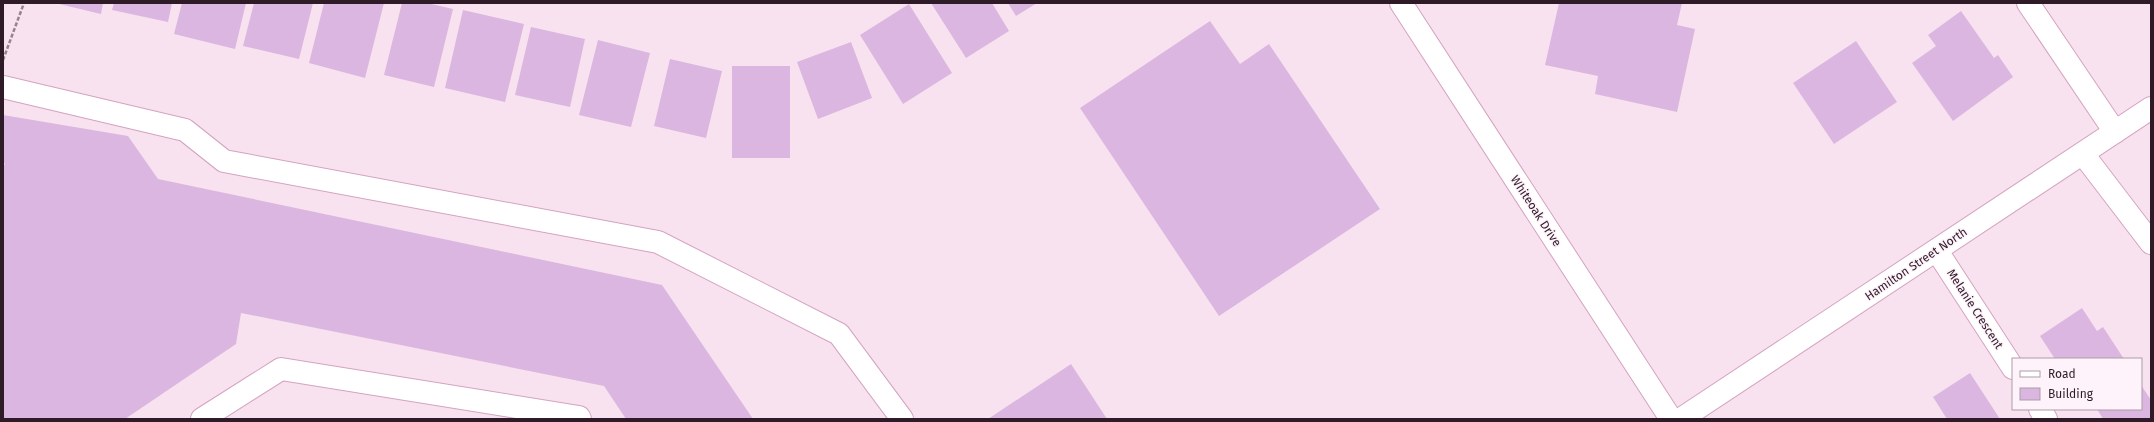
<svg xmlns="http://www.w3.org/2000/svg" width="2154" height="422" font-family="'Fira Sans',sans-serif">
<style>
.building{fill:#dbb6e1}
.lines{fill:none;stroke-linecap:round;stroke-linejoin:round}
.minor-casing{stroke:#d5a2c1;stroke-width:24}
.major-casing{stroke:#d5a2c1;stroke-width:24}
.path{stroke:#97828f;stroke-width:2.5;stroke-dasharray:4 2;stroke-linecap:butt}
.minor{stroke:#fff;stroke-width:22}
.major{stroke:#fff;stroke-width:22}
.labels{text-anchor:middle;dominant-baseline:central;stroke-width:3;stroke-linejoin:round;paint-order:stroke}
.street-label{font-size:12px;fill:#2e1b27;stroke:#fef3fa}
</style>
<rect width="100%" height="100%" fill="#f8e2ef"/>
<!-- building -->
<path class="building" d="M 55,3 L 103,3 L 101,14 Z
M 114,3 L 172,3 L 168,22 L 112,10 Z
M 182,3 L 246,3 L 235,49 L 174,34 Z
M 254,3 L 313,3 L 299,59 L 243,46 Z
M 324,3 L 384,3 L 365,78 L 309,63 Z
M 402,3 L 427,3 L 453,9 L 434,87 L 384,75 Z
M 931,3 L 992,3 L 1009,31 L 966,58 Z
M 1008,3 L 1037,3 L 1016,16 Z
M 1559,3 L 1682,3 L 1677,25 L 1695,29 L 1677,112 L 1595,94 L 1598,76 L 1545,65 Z
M 909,4 L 952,73 L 903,104 L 860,35 Z
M 463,10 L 524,24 L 505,102 L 445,88 Z
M 1961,11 L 1994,58 L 1998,55 L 2013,77 L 1953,121 L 1912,63 L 1936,46 L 1928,35 Z
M 1210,21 L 1240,64 L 1269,44 L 1380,209 L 1219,316 L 1080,108 Z
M 531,27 L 585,39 L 570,107 L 515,95 Z
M 598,40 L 650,53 L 631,127 L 579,115 Z
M 1856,41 L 1897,102 L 1834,144 L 1793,83 Z
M 851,42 L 872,98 L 818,119 L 797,62 Z
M 670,59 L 722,71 L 706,138 L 654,126 Z
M 732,66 L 790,66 L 790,158 L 732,158 Z
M 3,115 L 128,136 L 158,179 L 662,285 L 753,419 L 626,419 L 604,386 L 241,313 L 236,344 L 125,419 L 3,419 L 3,166 L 5,164 L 3,161 Z
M 2082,308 L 2097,331 L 2103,327 L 2124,359 L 2055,359 L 2040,336 Z
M 1071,364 L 1107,419 L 988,419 Z
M 1970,373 L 2000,419 L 1947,419 L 1933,397 Z
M 2141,385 L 2151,400 L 2151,419 L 2103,419 L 2097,409 L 2141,409 Z"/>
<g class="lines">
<defs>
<path id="minor" d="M 1401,3 L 1671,419
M 2028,3 L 2115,132
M 3,87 L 185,130 L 224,161 L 658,242 L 839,334 L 902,419
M 2083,154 L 2151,243
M 1937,251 L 2013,368
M 2040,409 L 2046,419
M 202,419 L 281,369 L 579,417 L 580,419"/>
<path id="major" d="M 1681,419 L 2151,108"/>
</defs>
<!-- minor casing -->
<use href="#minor" class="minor-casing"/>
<!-- major casing -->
<use href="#major" class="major-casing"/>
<!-- path -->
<path class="path" d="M 3,60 L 24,3"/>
<!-- minor -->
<use href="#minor" class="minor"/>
<!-- major -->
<use href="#major" class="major"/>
</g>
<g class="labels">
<!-- street labels -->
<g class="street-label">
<text transform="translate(1536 211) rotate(57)">Whiteoak Drive</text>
<text transform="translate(1916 264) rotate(-34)">Hamilton Street North</text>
<text transform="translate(1975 309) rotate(57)">Melanie Crescent</text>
</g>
</g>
<!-- border -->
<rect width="2154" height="422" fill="none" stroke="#2e1b27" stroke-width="8"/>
<!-- legend -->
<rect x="2012" y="358" width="130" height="52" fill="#fef3fa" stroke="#ab9da6"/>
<rect x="2020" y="371" width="20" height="6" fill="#ffffff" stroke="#ab9da6"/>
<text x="2048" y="378" font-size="12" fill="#2e1b27">Road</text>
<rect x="2020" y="388" width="20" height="12" fill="#dbb6e1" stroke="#ab9da6"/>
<text x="2048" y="398" font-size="12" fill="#2e1b27">Building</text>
</svg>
